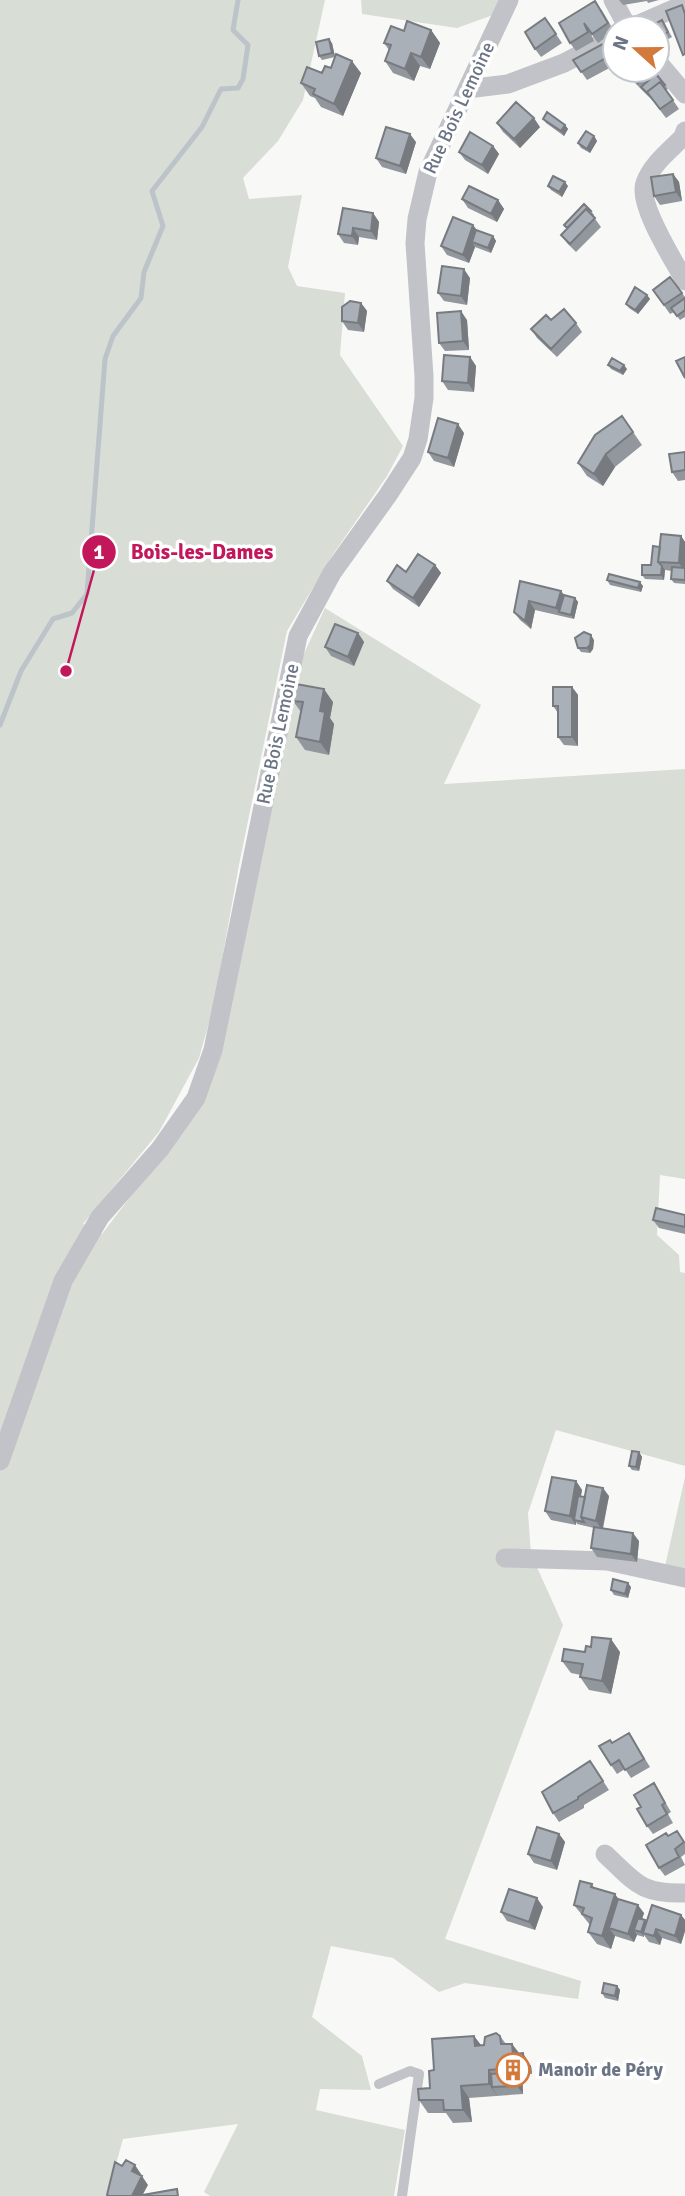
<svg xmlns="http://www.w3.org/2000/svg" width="685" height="2196" font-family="Signika,sans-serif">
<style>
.green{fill:#d8ddd6}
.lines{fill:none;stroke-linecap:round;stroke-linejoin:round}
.stream{stroke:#bcc4ca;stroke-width:5}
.lane{stroke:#c1c3c8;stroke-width:10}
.street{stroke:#c1c3c8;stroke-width:19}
.wall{fill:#92979d}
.shaded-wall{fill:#777b80}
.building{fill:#aab0b7;stroke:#777b80;stroke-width:2}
.labels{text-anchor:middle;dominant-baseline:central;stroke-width:7;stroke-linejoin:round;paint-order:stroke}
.street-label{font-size:19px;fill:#6b7585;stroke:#fff}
.poi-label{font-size:19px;font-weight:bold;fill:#6b7585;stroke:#fff;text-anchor:start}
.leader{fill:none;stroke:#c2185b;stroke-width:2.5}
.callout-dot{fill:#c2185b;stroke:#fff;stroke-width:2.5}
.mark-label{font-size:21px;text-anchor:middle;font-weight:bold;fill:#fff}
.callout-label{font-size:21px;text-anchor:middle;font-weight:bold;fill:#c2185b;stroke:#fff;stroke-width:7;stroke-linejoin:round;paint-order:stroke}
</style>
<rect width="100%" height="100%" fill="#f8f9f7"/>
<!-- green -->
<path class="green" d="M 0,0 L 325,0 L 303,100 L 278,141 L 243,178 L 249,199 L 302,195 L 288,267 L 297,286 L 345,293 L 340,355 L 403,446 L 387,476 L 332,556 L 287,631 L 239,865 L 213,1009 L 199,1058 L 159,1132 L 83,1224 L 102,1234 L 201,1104 L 296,671 L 325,608 L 481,705 L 444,784 L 685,769 L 685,1179 L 660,1175 L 657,1235 L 679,1255 L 680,1272 L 685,1273 L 685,1466 L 556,1430 L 528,1513 L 531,1554 L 563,1625 L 445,1939 L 581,1981 L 578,1999 L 465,1983 L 439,1992 L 393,1958 L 331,1946 L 312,2017 L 362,2056 L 371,2090 L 320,2089 L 316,2110 L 405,2130 L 394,2196 L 210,2196 L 204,2192 L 238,2124 L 123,2139 L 107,2196 L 0,2196 Z
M 361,0 L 501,0 L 493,15 L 457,28 L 362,14 Z
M 685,1477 L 685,1570 L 665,1566 Z"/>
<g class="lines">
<!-- stream -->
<path class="stream" d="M 0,725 L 21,671 L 53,619 L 72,613 L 87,594 L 105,359 L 113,336 L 141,298 L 144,272 L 163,226 L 152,191 L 202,127 L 221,89 L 238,88 L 243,79 L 248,45 L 233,30 L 238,0"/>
<!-- lane -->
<path class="lane" d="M 379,2084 L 410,2071 L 419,2074 L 402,2196"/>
<!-- street -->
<path class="street" d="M 613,0 L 628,28
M 630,28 L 685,4
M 657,61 L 685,94
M 467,89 L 508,84 L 564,63 L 615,36
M 685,131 L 683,137 C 669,151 651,165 645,183 C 637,204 674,261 685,281
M 0,1461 L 63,1281 L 100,1217 L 160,1149 L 196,1098 L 213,1050 L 298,636 L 332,573 L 388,495 L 412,458 L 418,439 L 424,398 L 424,376 L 415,243 L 417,219 L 428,172 L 509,0
M 505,1558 L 607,1561 L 685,1578
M 605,1854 C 636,1883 640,1894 685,1893"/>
</g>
<!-- wall -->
<path class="wall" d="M 619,0 L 659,0 L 648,3 L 647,1 L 623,5 Z
M 601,9 L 614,31 L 598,43 L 590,32 L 594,41 L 576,51 L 570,43 Z
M 545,18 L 562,43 L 541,57 L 535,49 Z
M 662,20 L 672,37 L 657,45 L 657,28 Z
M 431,30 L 440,43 L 430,69 L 420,66 L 414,81 L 393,73 L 385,61 L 389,50 L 384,43 L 404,31 Z
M 615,34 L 615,65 L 587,80 L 573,60 L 603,44 Z
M 332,43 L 335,57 L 361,73 L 343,116 L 321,107 L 315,98 L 310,96 L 301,83 L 322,73 L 331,68 L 335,57 L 322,60 L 319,56 Z
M 621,70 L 654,70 L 668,89 L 666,90 L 679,109 L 666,118 L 653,101 L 630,78 L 628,80 Z
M 543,119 L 565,125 L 568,129 L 564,136 L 546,123 Z
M 497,123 L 540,127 L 520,148 L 503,132 Z
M 594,136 L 597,141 L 590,153 L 581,148 L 578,143 Z
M 416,142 L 406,174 L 382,167 L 376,158 Z
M 493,146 L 499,154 L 488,174 L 465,160 L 459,152 Z
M 673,174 L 679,182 L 682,201 L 660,205 L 654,196 Z
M 548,186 L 568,186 L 562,197 L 551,190 Z
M 462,199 L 498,200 L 504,209 L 497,222 L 468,208 Z
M 591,211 L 594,215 L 593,216 L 601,227 L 576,252 L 567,243 L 561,235 L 567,229 L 564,225 Z
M 373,213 L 379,222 L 377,240 L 359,237 L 358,245 L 344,243 L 338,234 Z
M 476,230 L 493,236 L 496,241 L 491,253 L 475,247 L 469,263 L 447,255 L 441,246 Z
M 670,277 L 685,297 L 685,317 L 680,320 L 674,312 L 670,314 L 653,290 Z
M 470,278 L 467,305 L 444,301 L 438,293 Z
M 647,295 L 650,299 L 638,314 L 629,308 L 626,304 Z
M 361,303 L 367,311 L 364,332 L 348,330 L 342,321 Z
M 467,320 L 469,350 L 445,351 L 439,343 Z
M 551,320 L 576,323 L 582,332 L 557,357 L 537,338 L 531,329 Z
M 470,357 L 476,366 L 474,392 L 448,390 L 442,381 Z
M 608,365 L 627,369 L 623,375 L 611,369 Z
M 622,416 L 642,445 L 615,467 L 603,486 L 587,476 L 578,463 Z
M 464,433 L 454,467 L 434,461 L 428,452 Z
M 685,452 L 685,480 L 678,481 L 672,472 Z
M 681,536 L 685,542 L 685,584 L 674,583 L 671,579 L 672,571 L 665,570 L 664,580 L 645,579 L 642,575 L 651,565 L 660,547 Z
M 435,565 L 441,573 L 419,607 L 393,589 L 387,581 L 406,572 Z
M 607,580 L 643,586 L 641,592 L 610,585 Z
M 520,581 L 561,591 L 564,595 L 575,598 L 578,602 L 574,619 L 535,610 L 531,629 L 520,620 L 514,612 Z
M 358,633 L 364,642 L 354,666 L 331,656 L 325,647 Z
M 594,640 L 593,649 L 590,653 L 581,652 L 578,648 Z
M 572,687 L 578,695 L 578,746 L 564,745 L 558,737 L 558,713 L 553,706 Z
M 293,701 L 333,702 L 330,718 L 334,724 L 329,755 L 305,750 L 296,737 L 301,712 Z
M 685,1215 L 685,1234 L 659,1228 L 653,1220 Z
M 639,1452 L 642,1457 L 639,1471 L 632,1470 L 629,1466 Z
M 576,1481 L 582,1490 L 581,1496 L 609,1496 L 603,1529 L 639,1541 L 637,1562 L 597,1557 L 591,1548 L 594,1528 L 577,1524 L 576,1522 L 576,1525 L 551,1520 L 545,1511 Z
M 631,1587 L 628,1598 L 614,1595 L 611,1590 Z
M 585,1652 L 620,1652 L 611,1694 L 589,1690 L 580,1677 L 581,1675 L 571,1673 L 562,1661 Z
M 629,1733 L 650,1767 L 631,1778 L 625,1769 L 617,1774 L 611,1765 L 612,1743 Z
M 590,1761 L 609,1790 L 584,1805 L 584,1808 L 559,1822 L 553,1813 Z
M 654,1783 L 671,1812 L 668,1814 L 673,1823 L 653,1834 L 647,1826 L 641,1807 Z
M 677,1831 L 685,1843 L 685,1854 L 681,1857 L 685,1865 L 665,1876 L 659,1868 L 668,1836 Z
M 559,1834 L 565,1842 L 557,1870 L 534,1863 L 528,1854 Z
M 592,1884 L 594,1888 L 615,1894 L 618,1899 L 644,1913 L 642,1919 L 645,1920 L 646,1922 L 681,1915 L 685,1920 L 685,1931 L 681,1944 L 662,1938 L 660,1945 L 649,1942 L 644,1935 L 644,1937 L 637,1935 L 634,1942 L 615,1936 L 611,1949 L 597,1944 L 588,1932 L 590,1925 L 574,1905 Z
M 543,1907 L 535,1930 L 507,1921 L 501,1912 Z
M 617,1986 L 620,1990 L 618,2001 L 605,1998 L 602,1993 Z
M 474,2036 L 481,2045 L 484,2045 L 500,2036 L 506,2044 L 512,2044 L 520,2054 L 531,2066 L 532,2074 L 523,2074 L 523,2094 L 469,2098 L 472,2122 L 453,2123 L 446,2113 L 428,2113 L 419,2100 Z"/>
<!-- shaded-wall -->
<path class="shaded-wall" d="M 431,30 L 440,43 L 430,69 L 421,57 Z
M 329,39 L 332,43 L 335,57 L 332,53 Z
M 411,53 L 420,66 L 414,81 L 405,69 Z
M 352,61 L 361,73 L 343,116 L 334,104 Z
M 534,118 L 540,127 L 520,148 L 514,139 Z
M 565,125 L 568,129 L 564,136 L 561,131 Z
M 410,134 L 416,142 L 406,174 L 400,166 Z
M 594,136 L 597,141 L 590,153 L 587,149 Z
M 493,146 L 499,154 L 488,174 L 482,165 Z
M 673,174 L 679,182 L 682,201 L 676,192 Z
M 565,182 L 568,186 L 562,197 L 559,192 Z
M 498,200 L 504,209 L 497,222 L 491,214 Z
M 373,213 L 379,222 L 377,240 L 371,231 Z
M 473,225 L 480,234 L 472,242 L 475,247 L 469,263 L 463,255 Z
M 353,228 L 359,237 L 358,245 L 352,236 Z
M 493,236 L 496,241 L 491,253 L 488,248 Z
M 464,269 L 470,278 L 467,305 L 461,296 Z
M 647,295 L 650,299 L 638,314 L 635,310 Z
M 361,303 L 367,311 L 364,332 L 358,323 Z
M 461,311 L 467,320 L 469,350 L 463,341 Z
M 470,357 L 476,366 L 474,392 L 468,383 Z
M 624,365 L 627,369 L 623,375 L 620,371 Z
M 458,424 L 464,433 L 454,467 L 448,458 Z
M 606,454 L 615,467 L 603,486 L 594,474 Z
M 681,536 L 685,542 L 685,572 L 679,563 Z
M 435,565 L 441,573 L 419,607 L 413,598 Z
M 662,566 L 665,570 L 664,580 L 661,575 Z
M 640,582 L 643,586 L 641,592 L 638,588 Z
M 561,591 L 567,599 L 559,612 L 556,608 Z
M 575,598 L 578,602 L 574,619 L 571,615 Z
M 529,601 L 535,610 L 531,629 L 525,621 Z
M 358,633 L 364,642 L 354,666 L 348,657 Z
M 591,635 L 594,640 L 593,649 L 590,653 L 587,648 Z
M 572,687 L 578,695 L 578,746 L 572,737 Z
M 324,689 L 333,702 L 330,718 L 334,724 L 329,755 L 320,742 L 320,711 Z
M 639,1452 L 642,1457 L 639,1471 L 636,1467 Z
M 576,1481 L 582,1490 L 576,1520 L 574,1520 L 576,1522 L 576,1525 L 570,1516 Z
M 603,1488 L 609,1496 L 602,1530 L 596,1521 Z
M 633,1533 L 639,1541 L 637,1562 L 631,1554 Z
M 628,1583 L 631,1587 L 628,1598 L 625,1594 Z
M 611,1639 L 620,1652 L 611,1694 L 602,1681 Z
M 559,1834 L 565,1842 L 557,1870 L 551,1861 Z
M 615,1894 L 624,1907 L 609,1928 L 615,1936 L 611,1949 L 602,1936 Z
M 537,1898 L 543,1907 L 535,1930 L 529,1922 Z
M 638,1905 L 644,1913 L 638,1931 L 634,1930 L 637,1935 L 634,1942 L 628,1934 Z
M 681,1915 L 685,1920 L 685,1931 L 681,1944 L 675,1936 Z
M 645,1920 L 648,1924 L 643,1933 L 644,1937 L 641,1932 Z
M 656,1929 L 662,1938 L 660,1945 L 654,1936 Z
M 617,1986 L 620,1990 L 618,2001 L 615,1996 Z
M 474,2036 L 483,2048 L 475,2046 Z
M 512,2044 L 521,2056 L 513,2054 Z
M 523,2053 L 531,2066 L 532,2074 L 523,2061 Z
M 514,2062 L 523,2074 L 523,2080 L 514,2068 Z
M 489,2070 L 497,2082 L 492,2087 L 498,2097 L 489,2084 Z
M 516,2072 L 522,2080 L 523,2094 L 517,2086 Z
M 461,2086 L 469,2098 L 472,2122 L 463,2110 Z
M 135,2165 L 141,2174 L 138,2179 L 132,2171 Z
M 142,2176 L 148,2185 L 142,2196 L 132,2196 Z"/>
<!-- building -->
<path class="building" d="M 595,1 L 608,23 L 592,34 L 584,23 L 588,32 L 570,43 L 559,23 Z
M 682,5 L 685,14 L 685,54 L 683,55 L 666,11 Z
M 545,18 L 556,34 L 535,49 L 525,32 Z
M 662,20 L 668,32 L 657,39 L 657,28 L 648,28 Z
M 407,21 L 431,30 L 421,57 L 411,53 L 405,69 L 385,61 L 391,45 L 384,43 L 391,26 L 404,31 Z
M 615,34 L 615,61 L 611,55 L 581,72 L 573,60 L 603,44 Z
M 329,39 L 332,53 L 319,56 L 316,42 Z
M 336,54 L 352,61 L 334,104 L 313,94 L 315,89 L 301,83 L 307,67 L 322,73 L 325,66 L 331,68 Z
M 624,70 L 653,70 L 638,83 Z
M 656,74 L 665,85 L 663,86 L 660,82 L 647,92 L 650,96 L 641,87 Z
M 660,82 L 673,100 L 660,109 L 647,92 Z
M 516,102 L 534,118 L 514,139 L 497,123 Z
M 547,112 L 565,125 L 561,131 L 543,119 Z
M 386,127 L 410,134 L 400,166 L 376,158 Z
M 586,131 L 594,136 L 587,149 L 578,143 Z
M 470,132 L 493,146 L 482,165 L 459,152 Z
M 673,174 L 676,192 L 654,196 L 651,177 Z
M 553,176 L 565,182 L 559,192 L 548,186 Z
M 469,186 L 498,200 L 491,214 L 462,199 Z
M 584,204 L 591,211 L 589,212 L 586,209 L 567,228 L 564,225 Z
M 343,208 L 373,213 L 371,231 L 353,228 L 352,236 L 338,234 Z
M 586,209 L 595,218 L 570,244 L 561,235 Z
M 453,217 L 473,225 L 463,255 L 441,246 Z
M 476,230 L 493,236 L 488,248 L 472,242 Z
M 442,266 L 464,269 L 461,296 L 438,293 Z
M 670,277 L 682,293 L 664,305 L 653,290 Z
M 635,287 L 647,295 L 635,310 L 626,304 Z
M 685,298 L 685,310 L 677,316 L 671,308 Z
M 350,301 L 361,303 L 358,323 L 342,321 L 342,307 Z
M 564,309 L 576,323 L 551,349 L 531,329 L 546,315 L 551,320 Z
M 461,311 L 463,341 L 439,343 L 437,313 Z
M 444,355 L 470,357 L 468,383 L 442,381 Z
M 685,357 L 685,378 L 676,361 Z
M 612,358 L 624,365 L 620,371 L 608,365 Z
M 622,416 L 633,432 L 606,454 L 594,474 L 578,463 L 595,435 Z
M 438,418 L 458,424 L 448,458 L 428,452 Z
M 685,452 L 685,470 L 672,472 L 669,454 Z
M 661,534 L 681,536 L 679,563 L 658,562 Z
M 653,546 L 660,547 L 658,562 L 662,566 L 661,575 L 642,575 L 642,565 L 651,565 Z
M 418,554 L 435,565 L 413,598 L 387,581 L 397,565 L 406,572 Z
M 672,567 L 685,568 L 685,580 L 671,579 Z
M 609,574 L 640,582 L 638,588 L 607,580 Z
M 520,581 L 561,591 L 556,608 L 529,601 L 525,621 L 514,612 Z
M 564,595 L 575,598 L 571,615 L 559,612 Z
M 335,624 L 358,633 L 348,657 L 325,647 Z
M 584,632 L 591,635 L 590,645 L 587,648 L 578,648 L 575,638 Z
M 296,684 L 324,689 L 320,711 L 325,712 L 320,742 L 296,737 L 303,702 L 293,701 Z
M 553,687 L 572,687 L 572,737 L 558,737 L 558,706 L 553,706 Z
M 656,1208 L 685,1215 L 685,1227 L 653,1220 Z
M 632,1451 L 639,1452 L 636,1467 L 629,1466 Z
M 552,1477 L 576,1481 L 570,1516 L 545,1511 Z
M 587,1485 L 603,1488 L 596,1521 L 581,1517 Z
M 578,1496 L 585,1497 L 581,1517 L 584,1522 L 574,1520 Z
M 594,1527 L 633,1533 L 631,1554 L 591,1548 Z
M 613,1579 L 628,1583 L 625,1594 L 611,1590 Z
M 592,1637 L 611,1639 L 602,1681 L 580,1677 L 583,1664 L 562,1661 L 564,1649 L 585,1652 L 586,1646 L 591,1647 Z
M 629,1733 L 644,1759 L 625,1770 L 619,1760 L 611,1765 L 599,1746 L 610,1740 L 612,1743 Z
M 590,1761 L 603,1781 L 578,1797 L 578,1799 L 553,1813 L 542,1792 Z
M 654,1783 L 665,1803 L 662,1805 L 667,1814 L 647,1826 L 637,1809 L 641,1807 L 634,1795 Z
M 537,1827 L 559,1834 L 551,1861 L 528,1854 Z
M 677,1831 L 684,1842 L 675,1849 L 679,1857 L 659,1868 L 646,1845 L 666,1833 L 668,1836 Z
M 580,1881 L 592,1884 L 591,1887 L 615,1894 L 602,1936 L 588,1932 L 592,1918 L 582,1914 L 584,1908 L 574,1905 Z
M 509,1889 L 537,1898 L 529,1922 L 501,1912 Z
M 618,1899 L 638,1905 L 628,1934 L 609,1928 Z
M 652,1905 L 681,1915 L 675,1936 L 656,1929 L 654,1936 L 643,1933 Z
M 638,1918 L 645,1920 L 641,1932 L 634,1930 Z
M 604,1983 L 617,1986 L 615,1996 L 602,1993 Z
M 496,2033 L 500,2036 L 501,2044 L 512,2044 L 513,2054 L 523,2053 L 523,2061 L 514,2062 L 514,2068 L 489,2070 L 489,2084 L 461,2086 L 463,2110 L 444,2110 L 443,2100 L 419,2100 L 418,2089 L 430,2088 L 429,2071 L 434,2070 L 432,2039 L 474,2036 L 475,2046 L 484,2045 L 485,2037 Z
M 516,2072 L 517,2086 L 492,2087 L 491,2074 Z
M 126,2160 L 135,2165 L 132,2171 L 142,2176 L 132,2196 L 109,2196 L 107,2195 L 115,2162 L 122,2166 Z
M 177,2189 L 178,2196 L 144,2196 L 143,2195 Z"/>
<!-- icons -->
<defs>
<symbol id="building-ring" viewBox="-11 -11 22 22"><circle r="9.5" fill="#fff" stroke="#d4793c" stroke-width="1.5"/><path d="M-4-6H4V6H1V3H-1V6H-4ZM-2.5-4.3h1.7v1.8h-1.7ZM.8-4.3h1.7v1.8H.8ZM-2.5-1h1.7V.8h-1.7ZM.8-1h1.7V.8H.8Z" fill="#d4793c"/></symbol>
</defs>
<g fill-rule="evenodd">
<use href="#building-ring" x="494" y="2051" width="38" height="38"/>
</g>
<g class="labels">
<!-- street labels -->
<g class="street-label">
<text transform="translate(459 108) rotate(-65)">Rue Bois Lemoine</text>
<text transform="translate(278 734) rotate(-78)">Rue Bois Lemoine</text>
</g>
<!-- poi labels -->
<g class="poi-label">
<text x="538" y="2070">Manoir de Péry</text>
</g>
</g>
<!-- callouts -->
<path class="leader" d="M66 671L99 552"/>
<g class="callout-dot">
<circle cx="66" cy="671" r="7"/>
<circle cx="99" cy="552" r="18"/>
</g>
<g class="mark-label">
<text x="99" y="559">1</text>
</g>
<g class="callout-label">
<text x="202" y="559">Bois-les-Dames</text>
</g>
<!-- north arrow -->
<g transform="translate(636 49) rotate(291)"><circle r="33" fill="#ffffff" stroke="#c4c8ce" stroke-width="2"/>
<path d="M0-5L12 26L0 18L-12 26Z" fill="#d4793c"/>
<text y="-10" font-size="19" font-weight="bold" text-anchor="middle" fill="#6b7585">N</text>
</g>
</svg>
